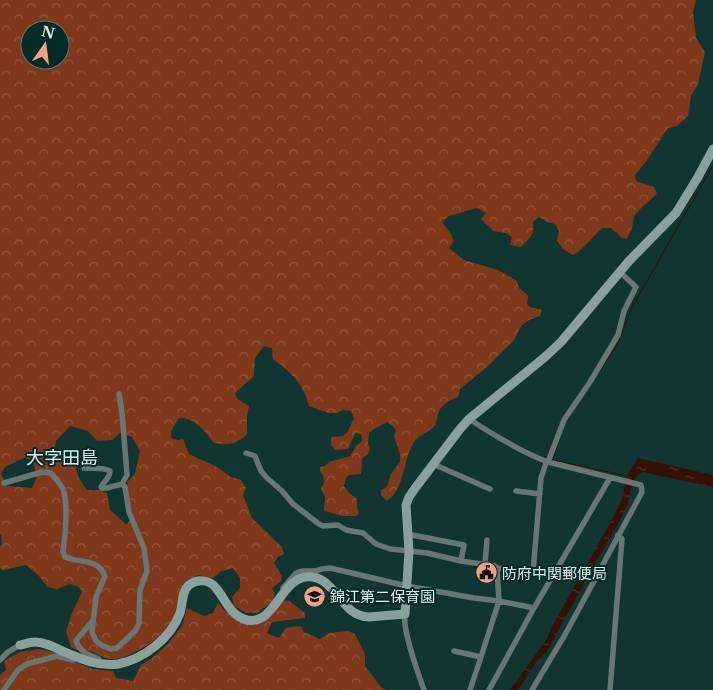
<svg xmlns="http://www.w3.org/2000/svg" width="713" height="690" font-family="'Libre Baskerville','Noto Sans JP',serif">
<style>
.forest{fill:url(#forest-crowns);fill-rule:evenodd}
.water{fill:url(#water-ripples)}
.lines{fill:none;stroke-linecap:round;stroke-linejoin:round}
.stream{stroke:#361002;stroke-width:1}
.street{stroke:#687775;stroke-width:5.5}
.secondary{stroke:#88a19d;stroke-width:9}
.labels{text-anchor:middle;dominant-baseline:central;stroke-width:4;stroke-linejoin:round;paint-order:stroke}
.poi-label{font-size:15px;fill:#dcefed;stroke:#052b28;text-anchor:start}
.quarter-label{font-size:18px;fill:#dcefed;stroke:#052b28}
</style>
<defs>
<pattern id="forest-crowns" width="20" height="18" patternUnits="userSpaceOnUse" patternTransform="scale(1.25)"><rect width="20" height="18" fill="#80381a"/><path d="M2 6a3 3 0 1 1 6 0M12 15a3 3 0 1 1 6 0" fill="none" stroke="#91553c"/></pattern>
<pattern id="water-ripples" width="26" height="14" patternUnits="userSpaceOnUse" patternTransform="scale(1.25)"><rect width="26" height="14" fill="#361002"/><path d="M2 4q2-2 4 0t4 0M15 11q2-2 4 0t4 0" fill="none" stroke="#523327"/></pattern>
</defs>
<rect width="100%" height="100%" fill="#113531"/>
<!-- forest -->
<path class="forest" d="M 0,0 L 696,0 L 693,12 L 696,38 L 705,52 L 698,84 L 691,96 L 688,116 L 677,126 L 668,128 L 645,163 L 635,175 L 636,181 L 654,187 L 657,194 L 642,207 L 634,216 L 632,228 L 627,239 L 622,238 L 611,228 L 602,228 C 592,237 585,248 573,255 L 563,249 L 557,241 L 559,231 L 555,224 L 547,222 L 539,217 L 533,222 C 535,234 529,239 521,247 L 510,245 L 512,237 L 506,233 L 493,231 L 481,219 L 486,213 L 477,208 L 449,216 L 442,222 L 451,234 L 454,241 L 449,248 L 464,260 L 498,270 L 517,281 L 519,288 L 528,295 L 527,304 L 530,307 L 542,310 L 540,316 L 529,320 L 521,326 L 514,340 L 487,367 L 460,389 L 458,397 C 451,399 440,405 438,414 C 437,417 437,421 435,425 C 430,433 419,434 414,442 C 403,458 405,489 387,501 L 381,495 L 381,490 L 387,487 L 391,474 L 400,462 L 400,454 L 394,436 L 396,431 L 393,426 L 387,422 L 374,429 L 369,433 L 368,443 L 370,449 L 368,454 L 362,459 L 361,474 L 349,475 L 346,478 L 344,486 L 349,493 L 357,499 L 357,507 L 359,513 L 356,516 L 343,516 L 324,511 L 325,497 L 321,488 C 326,481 325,477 320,471 L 320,467 L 325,466 L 329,462 L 350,456 L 356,446 L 362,441 L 361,434 L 356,433 C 352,438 351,444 348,449 L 335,450 L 331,445 L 331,437 L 343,436 L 347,433 L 354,418 L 351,411 L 343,410 L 337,413 L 328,413 L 309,406 C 304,385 291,372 273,359 L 272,348 L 264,346 L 255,358 L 254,376 L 235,393 L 237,399 L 249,406 L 247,416 L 247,434 C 236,445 229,445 214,443 C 206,432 194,417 179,418 L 171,431 L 171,438 L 178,440 L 183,439 L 189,454 L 217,467 L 231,477 L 241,480 L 246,488 L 243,495 L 252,518 L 282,547 L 284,554 L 278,557 L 274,563 L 282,576 L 281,581 L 272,588 L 275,594 L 272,602 L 257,613 L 246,613 L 234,606 L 232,597 L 240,588 L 240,578 L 233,568 L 221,571 L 213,578 L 198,575 L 186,581 C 182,592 176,617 170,625 C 161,638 131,658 115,659 C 103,660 95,651 85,650 C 77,649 80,652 71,647 L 66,631 L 72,613 L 82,592 L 79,587 L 70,584 L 57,589 L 47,587 L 40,577 L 26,565 L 3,570 L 0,568 L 0,546 L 2,545 L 1,535 L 0,534 ZM 30,30 L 60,30 L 60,60 L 30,60 ZM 70,426 L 88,431 L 97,441 L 112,440 L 120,433 L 132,437 L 140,451 L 135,474 L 127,482 L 131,517 L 127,525 L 110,510 L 107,493 L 100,490 L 87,490 C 79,480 75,472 76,459 L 71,455 L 57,455 L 54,451 L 56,441 ZM 26,457 L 34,465 L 37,477 L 32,488 L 7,486 L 1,474 L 5,467 Z
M 283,600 L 289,601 L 305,613 L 305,618 L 272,622 L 267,633 L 279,638 L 286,628 L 301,626 L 304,632 L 320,639 L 329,633 L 348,631 L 355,634 L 365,654 L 365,666 L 380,686 L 385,690 L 0,690 L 0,675 L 6,670 L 4,661 L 20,652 L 38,649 L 54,652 L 62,660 L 75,662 L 93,669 L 113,671 L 116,678 L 133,681 L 141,665 L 152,658 L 167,645 L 182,626 L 187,608 L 204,616 L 213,613 L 218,603 C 232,619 235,622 257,622 Z"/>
<!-- water -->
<path class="water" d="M 638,458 L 713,475 L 713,487 L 642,472 L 635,478 L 630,492 L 628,503 L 616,528 L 598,558 L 547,651 L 537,661 L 518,690 L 510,690 L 548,637 L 551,628 L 613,518 L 622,499 L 627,475 Z"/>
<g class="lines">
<!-- stream -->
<path class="stream" d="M 601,370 L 617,344 L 623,331 L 630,311 L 713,165
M 565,424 L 572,413
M 558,444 L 553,458 L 554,460 L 627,476"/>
<!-- street -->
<path class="street" d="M 469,419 C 492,434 523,453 548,462 L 641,485 L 642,492 L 566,633 L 532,690
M 246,453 L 255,456 L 261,471 L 267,478 L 282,491 L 293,504 L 319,524 L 323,526 L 338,525 L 346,530 L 363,533 L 376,544 L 390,549 L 427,553 L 461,561 L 495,566 L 497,568 L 553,575
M 433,464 L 490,489
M 84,468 C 93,469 102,467 110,471 C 110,478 104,481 101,487 L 102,488 L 107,488 L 122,484 L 127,475 L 122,413 L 119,394
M 4,483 L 42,472 L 51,473 C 55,478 60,483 63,489 C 69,504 65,536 63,552 L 65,557 C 80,564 97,557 105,576 L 96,597 L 92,632 L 96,641 L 103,646 L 111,649 L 117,648 L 135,631 L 139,624 L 140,590 L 147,571 L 144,548 L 129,512 L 125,487 L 122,484
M 516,491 L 540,494
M 407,534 L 464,545 L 461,561
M 485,564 L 487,540
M 533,572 L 541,478 L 546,463 L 548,462 L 564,420 L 590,382 L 618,335 L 624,311 L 636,287 L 620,272
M 283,588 L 296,573 L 302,571 L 315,571 L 322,569 L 330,568 L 407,586 L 474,598 L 499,601 L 534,608
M 405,614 C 402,630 418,673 424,690
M 93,620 C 89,626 78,637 76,641 C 80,652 88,655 99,659 L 99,664
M 454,651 L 481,657
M 0,660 L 8,652 L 20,645
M 4,690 L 18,670 L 27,664 L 57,656 L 73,660 L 77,657
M 470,690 L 481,657 L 499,601 L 497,568
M 489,690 L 534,608 L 610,478
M 610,690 L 622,539 L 618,535"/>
<!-- secondary -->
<path class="secondary" d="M 20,645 C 25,644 30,642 35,642 C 44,642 52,646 60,650 C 79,658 97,667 118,664 C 144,659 171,638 180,613 C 183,604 181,592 189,585 C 198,578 210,580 216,588 C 226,600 230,616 247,620 C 277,626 281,572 313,577 C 337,581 341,616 369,617 L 405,614 L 409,551 L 406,505 L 409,497 L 416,487 L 460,429 L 469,419 L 545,357 L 561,342 L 629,261 L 676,213 L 698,177 L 713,149"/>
</g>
<!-- icons -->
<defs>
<symbol id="civic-disc" viewBox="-11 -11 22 22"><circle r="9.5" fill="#f2a080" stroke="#052b28"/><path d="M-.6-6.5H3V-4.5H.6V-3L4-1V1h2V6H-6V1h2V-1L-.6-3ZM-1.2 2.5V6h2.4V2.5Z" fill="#111"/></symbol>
<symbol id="school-disc" viewBox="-11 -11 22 22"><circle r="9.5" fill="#f2a080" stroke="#052b28"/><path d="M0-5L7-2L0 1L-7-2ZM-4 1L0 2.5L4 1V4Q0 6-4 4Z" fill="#111"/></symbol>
</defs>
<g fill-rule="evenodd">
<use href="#civic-disc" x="474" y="560" width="25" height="25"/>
<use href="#school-disc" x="302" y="584" width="25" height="25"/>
</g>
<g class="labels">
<!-- poi labels -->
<g class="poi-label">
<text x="502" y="573">防府中関郵便局</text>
<text x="330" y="596">錦江第二保育園</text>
</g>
<!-- quarter labels -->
<g class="quarter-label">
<text x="62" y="458">大字田島</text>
</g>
</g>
<!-- north arrow -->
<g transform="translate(45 45) rotate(14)"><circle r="24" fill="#052b28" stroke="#5b7977"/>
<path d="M0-4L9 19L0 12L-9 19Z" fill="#f2a080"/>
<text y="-8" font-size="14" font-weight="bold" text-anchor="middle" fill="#dcefed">N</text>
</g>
</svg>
